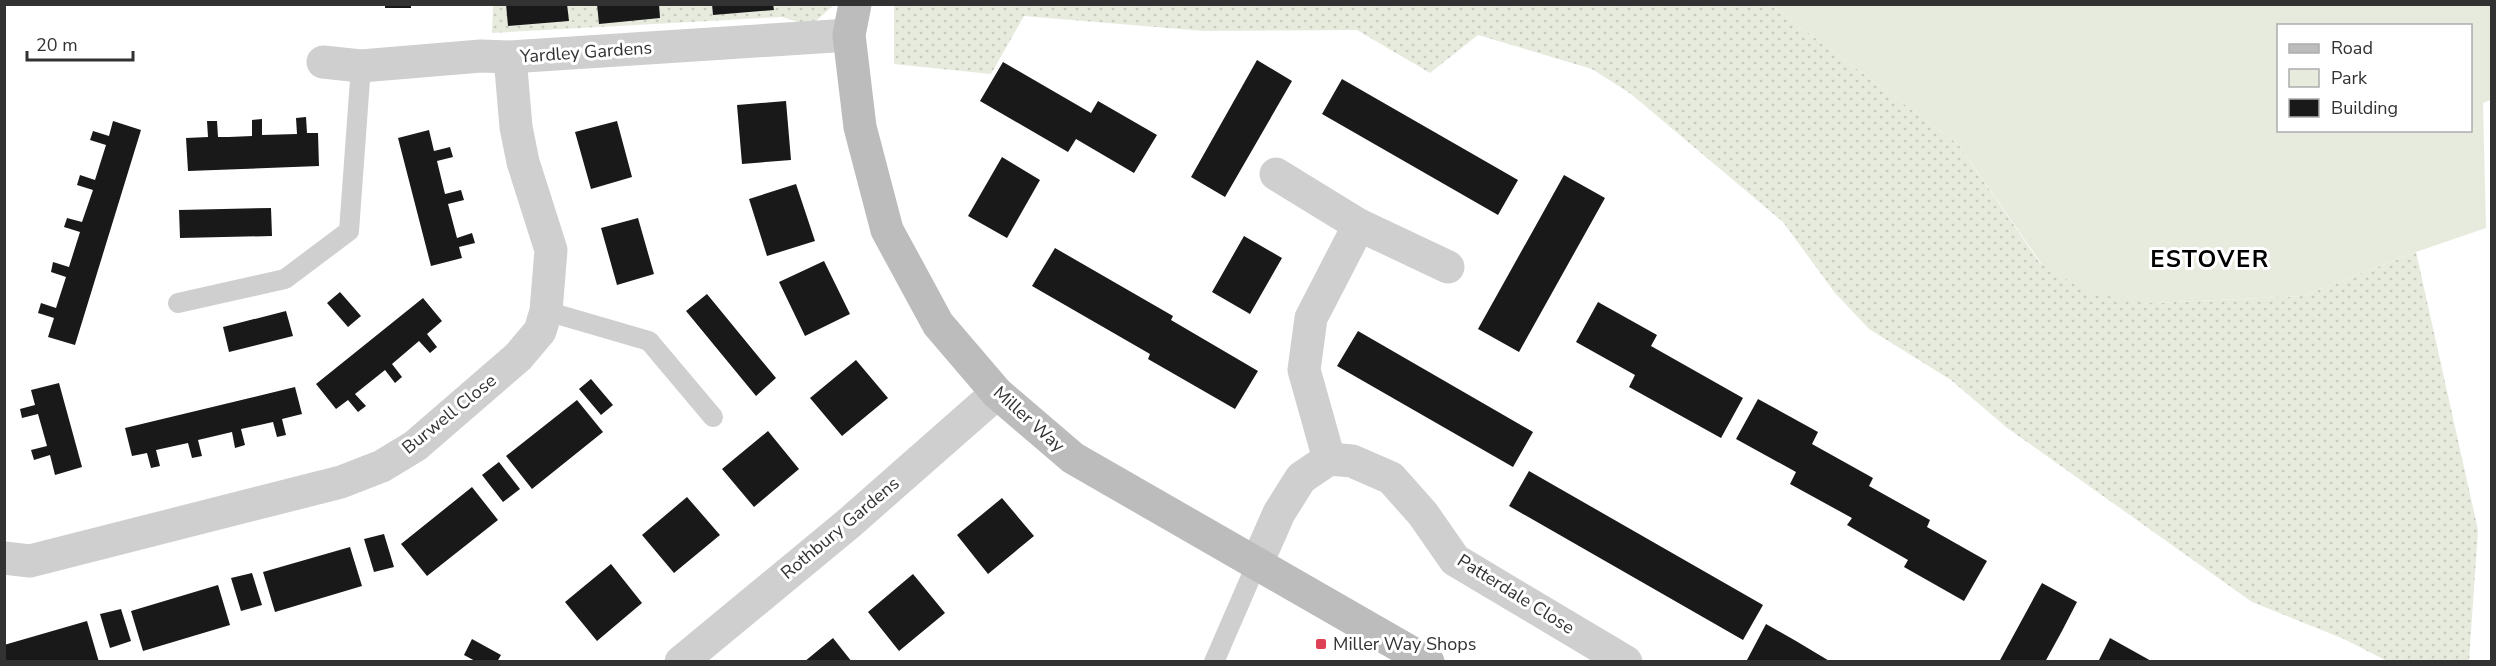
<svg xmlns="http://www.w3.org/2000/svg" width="2496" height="666" font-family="'Nunito Sans',sans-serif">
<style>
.grass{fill:url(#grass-dots)}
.park{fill:#e6ebde;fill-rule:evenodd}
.building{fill:#191919}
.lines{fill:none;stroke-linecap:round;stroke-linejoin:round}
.lane{stroke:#cfcfcf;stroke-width:20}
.street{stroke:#cfcfcf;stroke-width:33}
.secondary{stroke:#bcbcbc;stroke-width:33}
.poi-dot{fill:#dc4155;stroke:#fff;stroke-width:2}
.labels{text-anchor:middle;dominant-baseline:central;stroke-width:6;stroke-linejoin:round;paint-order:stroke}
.street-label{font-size:18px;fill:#323232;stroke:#fff}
.poi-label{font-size:18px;fill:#323232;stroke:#fff;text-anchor:start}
.district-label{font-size:24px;font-weight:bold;letter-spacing:1.5px;fill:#000;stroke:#fff}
</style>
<defs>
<pattern id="grass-dots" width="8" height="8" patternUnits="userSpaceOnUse" patternTransform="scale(1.5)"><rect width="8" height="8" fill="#e6ebde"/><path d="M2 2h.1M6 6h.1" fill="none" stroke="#c6cabf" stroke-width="1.8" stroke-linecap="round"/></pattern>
</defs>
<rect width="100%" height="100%" fill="#fff"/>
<!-- grass -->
<path class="grass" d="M 493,5 L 834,5 L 810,26 L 782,17 L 492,33 Z
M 894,5 L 1771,5 L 1958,144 L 2040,263 L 2153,303 L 2303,296 L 2416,252 L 2478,530 L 2469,661 L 2387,661 L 2344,639 L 2252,602 L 2006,427 L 1951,380 L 1869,329 L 1835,293 L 1783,222 L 1631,94 L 1592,69 L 1478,35 L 1430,73 L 1357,30 L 1204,31 L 1024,16 L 991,74 L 894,64 Z"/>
<!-- park -->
<path class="park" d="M 1771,5 L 2491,5 L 2491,100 L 2483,103 L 2486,228 L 2416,252 L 2303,296 L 2153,303 L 2088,293 L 2041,263 L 1958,144 ZM 2278,26 L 2470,26 L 2470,130 L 2278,130 Z"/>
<!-- building -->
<path class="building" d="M 385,4 L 411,4 L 411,8 L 385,8 Z
M 506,4 L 567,4 L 569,21 L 508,26 Z
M 597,4 L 659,4 L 660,18 L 599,24 Z
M 712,4 L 773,4 L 774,10 L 713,15 Z
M 1257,60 L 1292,81 L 1225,197 L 1191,177 Z
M 1003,62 L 1091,113 L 1098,101 L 1157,135 L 1134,173 L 1076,139 L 1068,152 L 980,101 Z
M 1342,79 L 1518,180 L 1498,215 L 1322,114 Z
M 786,101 L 791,160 L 742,164 L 737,105 Z
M 306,117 L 307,133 L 318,133 L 319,166 L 188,171 L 186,138 L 208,137 L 207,121 L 217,121 L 218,137 L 229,137 L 252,136 L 252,120 L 262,119 L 262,135 L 297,134 L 296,118 Z
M 113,121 L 141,130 L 75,345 L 48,337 L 54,318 L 38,313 L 41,303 L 56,308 L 66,277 L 51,272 L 53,262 L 69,267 L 80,232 L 64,227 L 67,218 L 82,222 L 93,190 L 77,185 L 80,175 L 95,180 L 106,145 L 90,140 L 93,131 L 109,136 Z
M 617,121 L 632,177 L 591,189 L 575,132 Z
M 429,130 L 434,151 L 450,147 L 453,157 L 437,161 L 445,194 L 461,190 L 464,200 L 448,204 L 457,238 L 472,233 L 475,243 L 459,247 L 462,258 L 431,266 L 398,138 Z
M 1002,157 L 1040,180 L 1007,238 L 968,216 Z
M 1564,175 L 1605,198 L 1519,352 L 1478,329 Z
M 796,184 L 815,241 L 767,256 L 749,199 Z
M 271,208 L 272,236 L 180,238 L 179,210 Z
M 638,218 L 654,274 L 617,285 L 601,228 Z
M 1244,236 L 1282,258 L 1250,314 L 1212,292 Z
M 1055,248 L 1173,316 L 1171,320 L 1258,371 L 1235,409 L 1148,359 L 1150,354 L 1032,286 Z
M 824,261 L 850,314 L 805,336 L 779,282 Z
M 340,292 L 361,316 L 348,327 L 327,303 Z
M 707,294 L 776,378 L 756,396 L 686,311 Z
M 423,298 L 442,321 L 427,334 L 437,347 L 430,353 L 419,341 L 392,364 L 402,377 L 395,383 L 385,370 L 355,394 L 366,406 L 358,412 L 348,400 L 336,409 L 316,384 Z
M 1598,302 L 1657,335 L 1651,346 L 1743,398 L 1721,438 L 1629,387 L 1635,375 L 1576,342 Z
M 286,311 L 293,336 L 229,352 L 223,327 Z
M 1358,331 L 1533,432 L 1513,467 L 1337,366 Z
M 856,360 L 888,398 L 842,436 L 810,398 Z
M 591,379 L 613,405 L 601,415 L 579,389 Z
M 59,383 L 82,467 L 55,475 L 50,455 L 34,460 L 31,450 L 47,446 L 38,414 L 22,418 L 20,409 L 35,405 L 31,390 Z
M 295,387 L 302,414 L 282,419 L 286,435 L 277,437 L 273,422 L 241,429 L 245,445 L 235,448 L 232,432 L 198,440 L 202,456 L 192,458 L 188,443 L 156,450 L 160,466 L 151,468 L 147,453 L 132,456 L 125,428 Z
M 1758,399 L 1818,432 L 1812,444 L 1873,478 L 1869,486 L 1930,520 L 1927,527 L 1987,561 L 1964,601 L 1904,567 L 1908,560 L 1847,525 L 1852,518 L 1790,484 L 1796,472 L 1736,439 Z
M 577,400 L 603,432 L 532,489 L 506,456 Z
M 768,431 L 799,469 L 754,507 L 722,469 Z
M 499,462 L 520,489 L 503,502 L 482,475 Z
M 1529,471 L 1763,605 L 1743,640 L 1509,506 Z
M 472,487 L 498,520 L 427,576 L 401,544 Z
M 687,497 L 720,535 L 674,573 L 642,535 Z
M 1002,498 L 1034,536 L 988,574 L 957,535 Z
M 384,534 L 394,567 L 374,572 L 364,539 Z
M 350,547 L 362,586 L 275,612 L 263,572 Z
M 611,564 L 642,603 L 597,641 L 565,602 Z
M 252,573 L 262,605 L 241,611 L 231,578 Z
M 913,574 L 945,613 L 899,651 L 868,612 Z
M 2042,583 L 2077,602 L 2062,631 L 2045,662 L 1999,662 Z
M 218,585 L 230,625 L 143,651 L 131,611 Z
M 121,609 L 131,641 L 110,648 L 100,614 Z
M 87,621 L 99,662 L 4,662 L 4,645 Z
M 1766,624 L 1796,641 L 1831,662 L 1750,662 L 1747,660 Z
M 833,638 L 852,662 L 804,662 L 810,657 Z
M 2110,638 L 2153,662 L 2098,662 Z
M 472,639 L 501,655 L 497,662 L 477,662 L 464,655 Z"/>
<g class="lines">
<!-- lane -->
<path class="lane" d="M 178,303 L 285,279 L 349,231 L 361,66
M 546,311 L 649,341 L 713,417
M 1214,662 L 1257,563"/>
<!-- street -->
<path class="street" d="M 323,62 L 361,66 L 481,56 L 510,57 L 849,35
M 1276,174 L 1359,225 L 1448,267
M 1329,459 L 1304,370 L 1311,318 L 1359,225
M 4,558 L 30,561 L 341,482 L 382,466 L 415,446 L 518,357 L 540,331 L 546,311 L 551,250 L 523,162 L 516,127 L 510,57
M 1257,563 L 1279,513 L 1301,478 L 1329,459 L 1352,461 L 1391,478 L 1423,514 L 1455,560 L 1626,662
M 681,662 L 848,524 L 997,393"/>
<!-- secondary -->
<path class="secondary" d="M 855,4 L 849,35 L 860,127 L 887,230 L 938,324 L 997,393 L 1073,458 L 1428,662"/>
</g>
<!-- markers -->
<rect class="poi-dot" x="1315" y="638" width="12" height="12" rx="3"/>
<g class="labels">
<!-- street labels -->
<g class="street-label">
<text transform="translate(586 52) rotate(-4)">Yardley Gardens</text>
<text transform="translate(449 414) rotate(-39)">Burwell Close</text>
<text transform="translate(1029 419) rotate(42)">Miller Way</text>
<text transform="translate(840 528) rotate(-40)">Rothbury Gardens</text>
<text transform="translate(1516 594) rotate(32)">Patterdale Close</text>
</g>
<!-- poi labels -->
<g class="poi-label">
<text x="1333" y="644">Miller Way Shops</text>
</g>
<!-- district labels -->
<g class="district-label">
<text x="2210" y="259">ESTOVER</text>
</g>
</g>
<!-- border -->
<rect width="2496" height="666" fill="none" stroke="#323232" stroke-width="12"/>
<!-- legend -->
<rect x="2277" y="24" width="195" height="108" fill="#ffffff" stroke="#adadad" stroke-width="1.5"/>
<rect x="2289" y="44" width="30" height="9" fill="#bcbcbc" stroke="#adadad" stroke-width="1.5"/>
<text x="2331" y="54" font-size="18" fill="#323232">Road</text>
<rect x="2289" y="69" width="30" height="18" fill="#e6ebde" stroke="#adadad" stroke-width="1.5"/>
<text x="2331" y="84" font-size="18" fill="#323232">Park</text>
<rect x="2289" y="99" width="30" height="18" fill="#191919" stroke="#adadad" stroke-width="1.5"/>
<text x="2331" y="114" font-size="18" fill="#323232">Building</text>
<!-- scale -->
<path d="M27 51v9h106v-9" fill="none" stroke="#323232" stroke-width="3"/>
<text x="36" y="51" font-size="18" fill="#323232" stroke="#ffffff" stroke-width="4.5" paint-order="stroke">20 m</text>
</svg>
